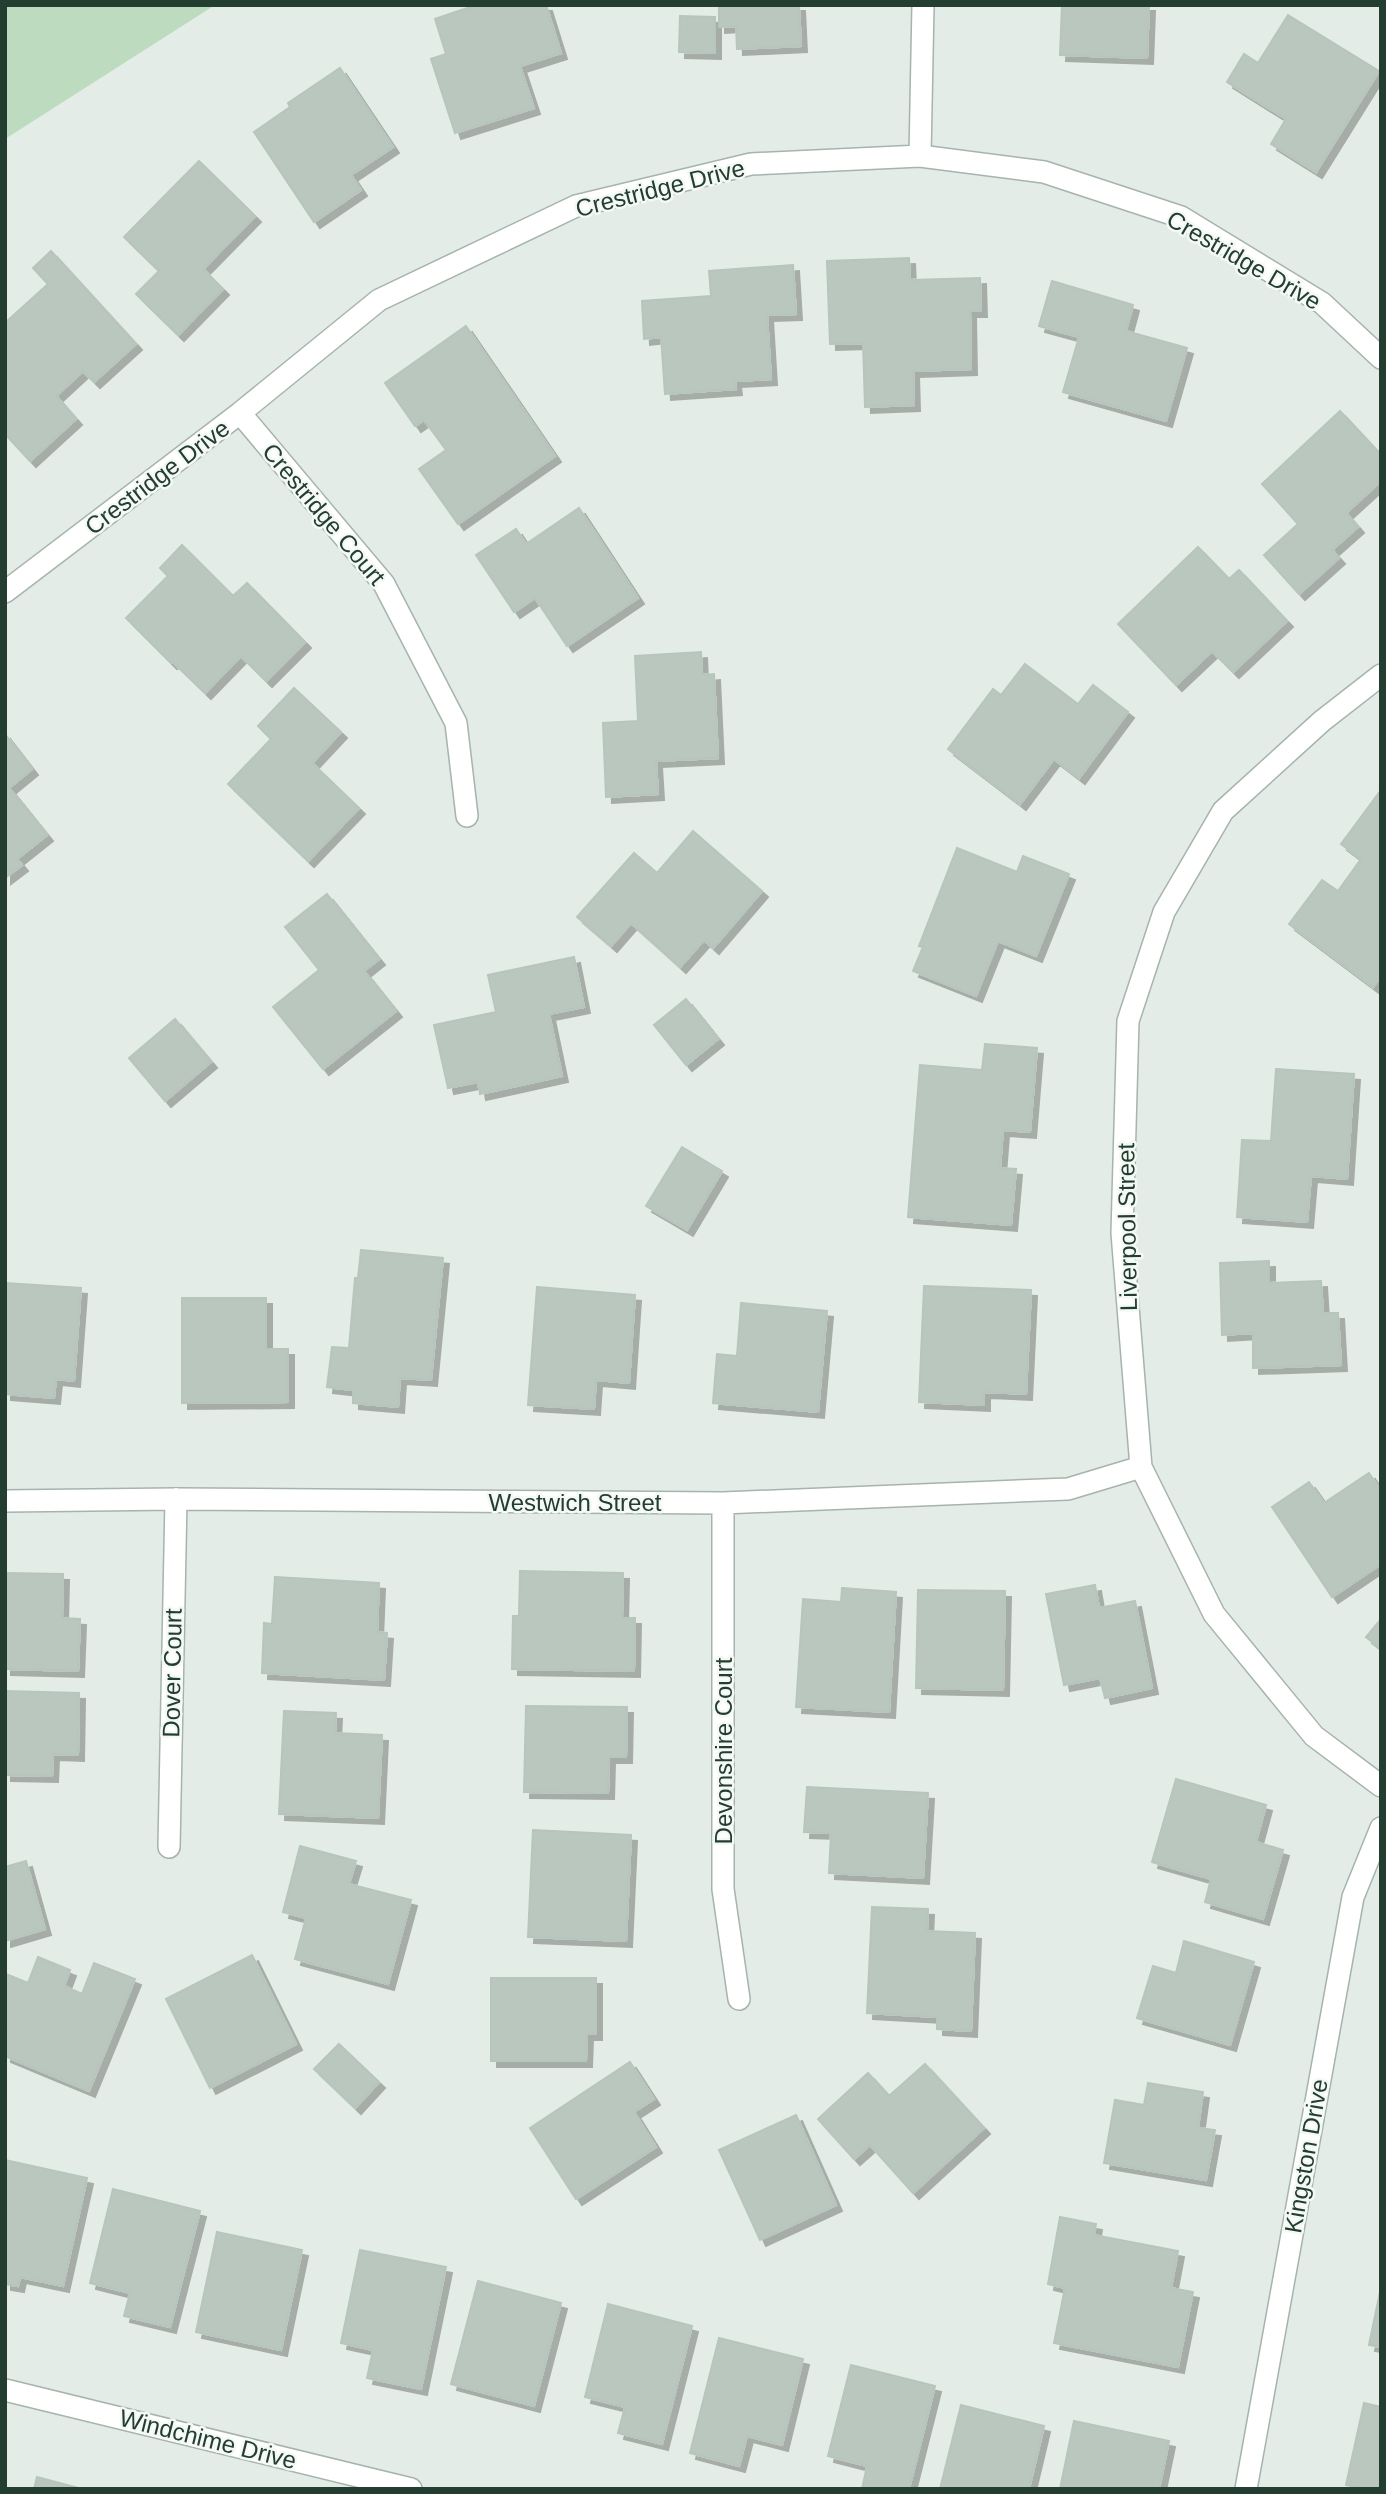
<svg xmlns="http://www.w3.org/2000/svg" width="1386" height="2494" font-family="Helvetica,sans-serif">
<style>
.green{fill:#bddcbf}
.building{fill:#b9c7bf;stroke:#b6c6bc;stroke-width:2;filter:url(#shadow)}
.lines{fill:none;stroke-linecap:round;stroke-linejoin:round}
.minor-casing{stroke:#a6b4ac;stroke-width:24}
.minor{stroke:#fff;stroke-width:21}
.labels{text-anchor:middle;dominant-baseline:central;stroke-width:5;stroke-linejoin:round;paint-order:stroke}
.street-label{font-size:24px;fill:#243d31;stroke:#f4f9f5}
</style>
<defs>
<filter id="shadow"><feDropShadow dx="6" dy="6" stdDeviation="0" flood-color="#0004"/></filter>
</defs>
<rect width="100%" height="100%" fill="#e3ece6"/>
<!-- green -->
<path class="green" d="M 5,5 L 215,5 L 5,139 Z"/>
<!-- building -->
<path class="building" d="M 476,5 L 546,5 L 561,53 L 520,66 L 534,108 L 455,133 L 431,59 L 446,54 L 435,19 Z
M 719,5 L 799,5 L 801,46 L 737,49 L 736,26 L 719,27 Z
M 1062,5 L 1149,5 L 1147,58 L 1060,55 Z
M 1288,15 L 1379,71 L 1316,172 L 1271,144 L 1286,119 L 1227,82 L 1244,54 L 1258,63 Z
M 680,16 L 715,17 L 715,53 L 679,52 Z
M 340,68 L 393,147 L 351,175 L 361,190 L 314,222 L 254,132 L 290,107 L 288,103 Z
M 199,161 L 255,216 L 203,269 L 223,289 L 178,335 L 136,294 L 159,271 L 124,237 Z
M 51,251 L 136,344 L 94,382 L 83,371 L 56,396 L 76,419 L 30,461 L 5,434 L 5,323 L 48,284 L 33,268 Z
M 909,258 L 910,280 L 980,278 L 981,311 L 970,311 L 971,369 L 913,371 L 914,405 L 865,407 L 863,343 L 830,344 L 827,261 Z
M 793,265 L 796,314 L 767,315 L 771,379 L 735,381 L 736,389 L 665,394 L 661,337 L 644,339 L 642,301 L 711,296 L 709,271 Z
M 1052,281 L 1133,305 L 1126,331 L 1187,348 L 1166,421 L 1063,392 L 1079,337 L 1039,326 Z
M 466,326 L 555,456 L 458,524 L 419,469 L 446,450 L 424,420 L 415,426 L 385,383 Z
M 1340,411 L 1381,455 L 1381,481 L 1346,513 L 1358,527 L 1332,550 L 1339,558 L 1299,594 L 1264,555 L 1298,524 L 1262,484 Z
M 579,508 L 638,598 L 567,646 L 535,598 L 514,612 L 476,555 L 516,529 L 526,544 Z
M 182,545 L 233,596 L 247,583 L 305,642 L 266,681 L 241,656 L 205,693 L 173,662 L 171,663 L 126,618 L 168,576 L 160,568 Z
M 1198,547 L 1229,579 L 1239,570 L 1287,621 L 1233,672 L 1212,651 L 1176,685 L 1118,624 Z
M 701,652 L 702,675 L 714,674 L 718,758 L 656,761 L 658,794 L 606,797 L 603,723 L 638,721 L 635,656 Z
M 1025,664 L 1078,704 L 1093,685 L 1128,712 L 1079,778 L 1054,759 L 1020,804 L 948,749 L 993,689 L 1001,695 Z
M 294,688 L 341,732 L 312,763 L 359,808 L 308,861 L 228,784 L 271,739 L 258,726 Z
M 5,734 L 32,769 L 9,788 L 47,835 L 17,859 L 22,865 L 5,878 Z
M 1381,790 L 1381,976 L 1373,987 L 1289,924 L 1322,880 L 1338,891 L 1361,859 L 1341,844 Z
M 693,831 L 762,891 L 713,948 L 704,940 L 680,967 L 631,923 L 611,946 L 577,917 L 634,853 L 657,873 Z
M 957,848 L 1017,872 L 1023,856 L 1069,874 L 1036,956 L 998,941 L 976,996 L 913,971 L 923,947 L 919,946 Z
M 327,894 L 379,959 L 364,971 L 396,1011 L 323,1069 L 273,1007 L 319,970 L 285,927 Z
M 574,957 L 584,1007 L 549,1014 L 562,1076 L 480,1094 L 478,1082 L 448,1088 L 434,1025 L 496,1012 L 488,975 Z
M 686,999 L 718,1039 L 686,1065 L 654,1025 Z
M 175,1019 L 211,1062 L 165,1101 L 129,1058 Z
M 985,1044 L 1037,1048 L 1030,1132 L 1003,1130 L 1000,1168 L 1016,1169 L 1011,1225 L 908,1217 L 920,1065 L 982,1070 Z
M 1276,1069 L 1354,1074 L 1347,1179 L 1311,1176 L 1307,1222 L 1237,1217 L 1242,1140 L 1271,1141 Z
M 682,1147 L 722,1171 L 687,1230 L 646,1206 Z
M 361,1250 L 443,1258 L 431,1380 L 400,1378 L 398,1407 L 353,1403 L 353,1390 L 327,1387 L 332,1347 L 349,1348 L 355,1278 L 358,1278 Z
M 1269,1261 L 1269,1283 L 1321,1281 L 1323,1313 L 1338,1313 L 1341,1365 L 1253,1368 L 1253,1333 L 1222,1335 L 1220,1263 Z
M 5,1283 L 81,1288 L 74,1381 L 56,1379 L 54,1398 L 5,1394 Z
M 924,1286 L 1031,1290 L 1026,1394 L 984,1392 L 984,1405 L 919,1402 Z
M 537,1287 L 635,1295 L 629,1383 L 596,1380 L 594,1409 L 528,1405 Z
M 182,1298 L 266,1298 L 266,1349 L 288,1349 L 288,1402 L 182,1403 Z
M 741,1303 L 827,1311 L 818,1412 L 713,1403 L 717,1354 L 737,1356 Z
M 1369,1473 L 1381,1491 L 1381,1564 L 1332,1597 L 1272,1507 L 1309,1482 L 1324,1503 Z
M 520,1571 L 623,1573 L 622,1618 L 635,1618 L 634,1671 L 512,1669 L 513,1616 L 519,1616 Z
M 5,1573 L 63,1574 L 62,1618 L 80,1619 L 78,1671 L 5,1669 Z
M 275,1577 L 379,1583 L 377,1632 L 387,1633 L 384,1680 L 262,1673 L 264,1623 L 272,1624 Z
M 1095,1585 L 1099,1608 L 1135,1601 L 1152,1688 L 1105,1698 L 1100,1678 L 1064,1685 L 1046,1594 Z
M 842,1588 L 896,1592 L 889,1712 L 796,1707 L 803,1599 L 841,1602 Z
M 918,1590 L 1005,1591 L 1003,1690 L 916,1688 Z
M 1381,1619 L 1381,1649 L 1366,1637 Z
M 5,1691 L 79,1693 L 78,1755 L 53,1754 L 52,1776 L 5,1775 Z
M 526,1706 L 627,1707 L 626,1757 L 609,1757 L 608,1793 L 524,1792 Z
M 284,1711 L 336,1713 L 335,1733 L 382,1735 L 378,1818 L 279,1814 Z
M 1176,1779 L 1266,1805 L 1256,1842 L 1283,1850 L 1263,1919 L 1205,1902 L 1211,1879 L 1152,1862 Z
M 807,1787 L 928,1793 L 923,1878 L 829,1873 L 831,1833 L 804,1832 Z
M 533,1830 L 631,1835 L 626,1941 L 528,1937 Z
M 300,1846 L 356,1861 L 349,1884 L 411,1900 L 388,1984 L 295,1959 L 306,1918 L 283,1912 Z
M 26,1861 L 45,1929 L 5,1941 L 5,1867 Z
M 872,1907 L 928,1909 L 927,1931 L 975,1933 L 971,2031 L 937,2029 L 937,2017 L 867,2013 Z
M 1184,1941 L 1254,1962 L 1230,2045 L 1137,2018 L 1153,1966 L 1176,1973 Z
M 252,1955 L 296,2044 L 210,2088 L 166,1999 Z
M 38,1957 L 70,1970 L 64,1986 L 82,1994 L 94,1963 L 135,1979 L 89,2091 L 5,2056 L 5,2033 L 8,2025 L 5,2024 L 5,1976 L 6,1974 L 28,1983 Z
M 491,1978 L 596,1978 L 596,2034 L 587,2034 L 586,2061 L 491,2061 Z
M 339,2044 L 379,2082 L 355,2108 L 314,2069 Z
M 630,2062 L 654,2099 L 634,2112 L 656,2147 L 576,2199 L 530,2128 Z
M 925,2064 L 984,2128 L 913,2193 L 870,2145 L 854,2159 L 818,2119 L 868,2073 L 889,2096 Z
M 1148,2083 L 1203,2092 L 1198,2128 L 1215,2130 L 1206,2180 L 1104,2163 L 1115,2100 L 1144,2105 Z
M 796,2115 L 836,2205 L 760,2240 L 719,2150 Z
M 5,2160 L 87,2178 L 63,2286 L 20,2277 L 18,2286 L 5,2284 Z
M 113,2189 L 200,2211 L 170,2327 L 124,2316 L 130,2293 L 90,2283 Z
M 1060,2217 L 1096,2224 L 1094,2235 L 1178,2251 L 1171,2288 L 1193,2292 L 1178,2367 L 1054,2343 L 1065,2288 L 1048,2284 Z
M 217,2232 L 302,2250 L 281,2350 L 196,2332 Z
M 360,2250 L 446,2267 L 421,2389 L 367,2378 L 373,2350 L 341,2343 Z
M 478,2281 L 561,2303 L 534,2406 L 451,2384 Z
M 1381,2287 L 1381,2347 L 1369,2345 Z
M 608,2304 L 692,2326 L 662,2444 L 618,2433 L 625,2407 L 585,2397 Z
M 719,2338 L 803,2359 L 782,2445 L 747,2436 L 739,2466 L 690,2453 Z
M 851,2365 L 935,2386 L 909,2489 L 862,2489 L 867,2466 L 828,2456 Z
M 1364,2403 L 1381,2407 L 1381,2489 L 1366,2489 L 1346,2485 Z
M 961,2405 L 1044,2426 L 1029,2489 L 940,2489 Z
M 1074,2421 L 1169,2441 L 1159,2489 L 1060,2489 Z
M 37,2477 L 82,2489 L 34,2489 Z"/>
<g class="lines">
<defs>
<path id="minor" d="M 920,156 L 923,5
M 240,413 L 384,584 L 456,723 L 467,816
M 5,592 L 240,413 L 379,300 L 576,206 L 751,164 L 920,156 L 1044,172 L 1181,217 L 1322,303 L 1381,358
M 1381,675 L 1322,721 L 1223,811 L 1164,912 L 1128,1021 L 1122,1233 L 1141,1467 L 1214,1614 L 1314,1736 L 1381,1786
M 5,1501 L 176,1499 L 723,1503 L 1068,1489 L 1141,1467
M 723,1503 L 723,1889 L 739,1999
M 169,1847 L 176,1499
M 5,2390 L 411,2489
M 1246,2489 L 1353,1897 L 1381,1828"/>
</defs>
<!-- minor casing -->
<use href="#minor" class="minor-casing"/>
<!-- minor -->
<use href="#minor" class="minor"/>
</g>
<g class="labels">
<!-- street labels -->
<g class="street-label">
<text transform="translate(660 188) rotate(-14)">Crestridge Drive</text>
<text transform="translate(1244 260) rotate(30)">Crestridge Drive</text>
<text transform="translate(157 477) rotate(-37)">Crestridge Drive</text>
<text transform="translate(324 514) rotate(50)">Crestridge Court</text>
<text transform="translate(1127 1227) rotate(-91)">Liverpool Street</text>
<text x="575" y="1502">Westwich Street</text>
<text transform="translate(172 1673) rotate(-89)">Dover Court</text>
<text transform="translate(723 1751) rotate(-90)">Devonshire Court</text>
<text transform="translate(1306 2156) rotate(-80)">Kingston Drive</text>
<text transform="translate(208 2439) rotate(14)">Windchime Drive</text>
</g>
</g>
<!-- border -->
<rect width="1386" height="2494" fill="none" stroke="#243d31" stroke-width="14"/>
</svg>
